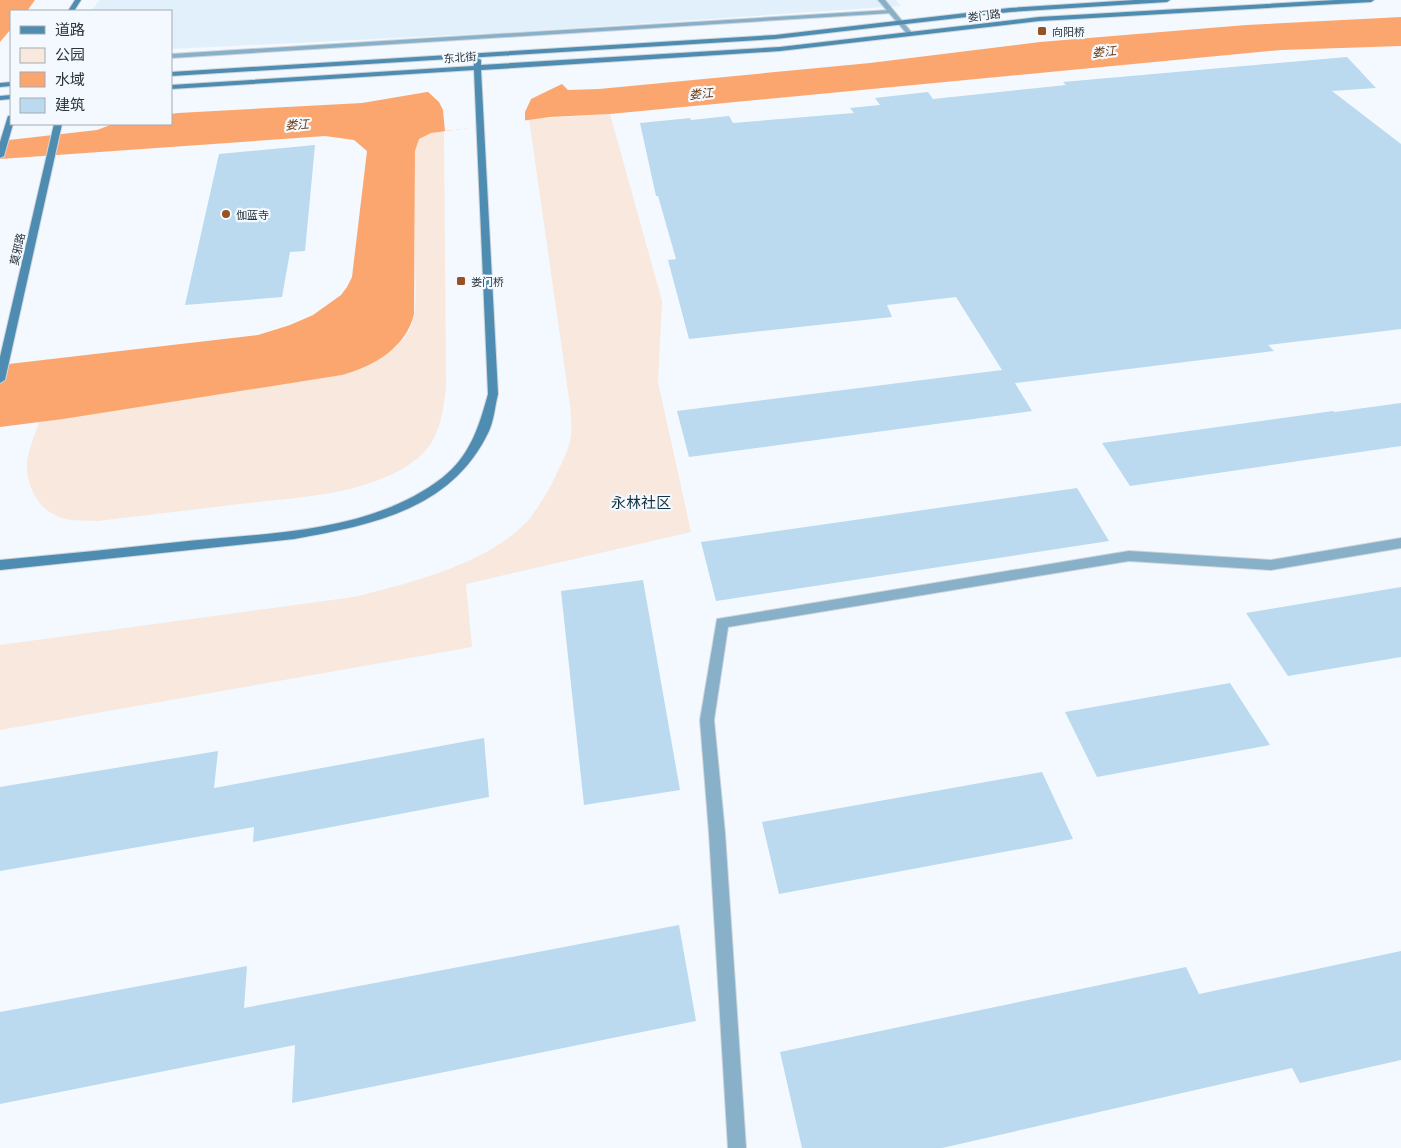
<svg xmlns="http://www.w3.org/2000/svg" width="1401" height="1148" font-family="Barlow,'Noto Sans SC',sans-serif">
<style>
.built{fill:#e1f0fa}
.green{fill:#f8e8de}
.water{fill:#fca66f}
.pier{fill:#f3f9fe}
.building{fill:#bbdaef}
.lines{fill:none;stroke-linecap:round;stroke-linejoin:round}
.service-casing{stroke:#cfd6db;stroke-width:2}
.minor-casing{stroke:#cfd6db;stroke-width:2}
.secondary-casing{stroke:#cfd6db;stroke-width:2}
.service{fill:#89b0c9;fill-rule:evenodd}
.minor{fill:#89b0c9;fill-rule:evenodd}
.secondary{fill:#4f8cb1;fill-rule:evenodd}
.poi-dot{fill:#965223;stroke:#f3f9fe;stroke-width:2}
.labels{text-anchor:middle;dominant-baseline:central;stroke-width:4.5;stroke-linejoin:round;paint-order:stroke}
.far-street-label{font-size:11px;fill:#2a363e;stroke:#f3f9fe}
.far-poi-label{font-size:11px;fill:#2a363e;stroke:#f3f9fe;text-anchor:start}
.far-water-label{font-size:12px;font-style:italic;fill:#6f380f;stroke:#f3f9fe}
.neighbourhood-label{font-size:15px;fill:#163141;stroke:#f3f9fe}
</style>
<rect width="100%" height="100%" fill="#f3f9fe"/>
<!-- built -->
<path class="built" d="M 100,0 L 896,0 L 901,6 L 514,32 L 171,49 L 171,11 L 91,11 Z"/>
<!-- green -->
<path class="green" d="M 610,114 L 662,301 L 658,382 L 691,532 L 466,584 L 472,647 L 0,730 L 0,645 L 354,597 C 410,583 492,563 530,518 C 540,505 549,490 556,475 C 562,463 569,449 571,436 C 572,426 571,415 570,405 L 529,119 Z
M 444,130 L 446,387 C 443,413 440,440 418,458 C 371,496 296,497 240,504 C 192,510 145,515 97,521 C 83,520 67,522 55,515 C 37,507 25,482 27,463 C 28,450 35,435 39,422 L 342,375 C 365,369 403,350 411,326 C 418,306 415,282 415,261 C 415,225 415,188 415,151 L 419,138 L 431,133 Z"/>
<!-- water -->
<path class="water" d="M 0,0 L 35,0 L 27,11 L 11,11 L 11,29 L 0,42 Z
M 1401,17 L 1401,46 L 1281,50 L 610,114 L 550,117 L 431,133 L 419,139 L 415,151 L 414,314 C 406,348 374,366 342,375 L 63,419 L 0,427 L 0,365 L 258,335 L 290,325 L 313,315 L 341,295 L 347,287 L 352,277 L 367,151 L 354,140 L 325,136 L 0,159 L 0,141 L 97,130 L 113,124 L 171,124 L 171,114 L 178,113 L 362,103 L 427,92 L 560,82 L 568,90 L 599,89 L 870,63 L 1040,42 L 1246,25 Z"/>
<!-- pier -->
<path class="pier" d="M 560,80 L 564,83 L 531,99 L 525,112 L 525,122 L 445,131 L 443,110 L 439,102 L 426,90 Z"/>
<!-- building -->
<path class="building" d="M 1347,57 L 1376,88 L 1332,91 L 1401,144 L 1401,329 L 1268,345 L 1274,351 L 1015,383 L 1032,411 L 689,457 L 677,411 L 1002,370 L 956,297 L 887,305 L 892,317 L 689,339 L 668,260 L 676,259 L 658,196 L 656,196 L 640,123 L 690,118 L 691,120 L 729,116 L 733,123 L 854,113 L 850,108 L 880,105 L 875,98 L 928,92 L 933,99 L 1066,85 L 1063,82 Z
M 315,145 L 305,251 L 290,252 L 282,297 L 185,305 L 219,154 Z
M 1401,403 L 1401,446 L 1130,486 L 1102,443 L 1333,411 L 1335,412 Z
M 1077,488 L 1109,541 L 716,601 L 701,542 Z
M 643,580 L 680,790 L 584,805 L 561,591 Z
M 1401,587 L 1401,657 L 1288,676 L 1246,613 Z
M 1230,683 L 1270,745 L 1097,777 L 1065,712 Z
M 484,738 L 489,797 L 253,842 L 254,827 L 0,871 L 0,787 L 218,751 L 214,788 Z
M 1042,772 L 1073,839 L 779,894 L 762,822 Z
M 679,925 L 696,1021 L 292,1103 L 295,1045 L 0,1104 L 0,1012 L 247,966 L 244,1008 Z
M 1401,951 L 1401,1060 L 1300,1083 L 1292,1068 L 942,1148 L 802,1148 L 780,1052 L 1186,967 L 1199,994 Z"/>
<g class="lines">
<defs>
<path id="service" d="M 890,10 L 892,11 L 892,13 L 171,58 L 171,54 Z"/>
<path id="minor" d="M 878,0 L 885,0 L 912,33 L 912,35 L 908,35 Z
M 1401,538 L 1401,548 L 1271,570 L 1129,561 L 728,627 L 714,720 L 725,833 L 746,1148 L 728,1148 L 709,833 L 700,720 L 717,619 L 1129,551 L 1271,560 Z"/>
<path id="secondary" d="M 75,0 L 81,0 L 74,11 L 68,11 Z
M 1135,0 L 1170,0 L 1167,2 L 1010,12 L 775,39 L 171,76 L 171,72 L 775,35 L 1010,8 Z
M 1336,0 L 1374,0 L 1371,2 L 1039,21 L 780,51 L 481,70 L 498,394 C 495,406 494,420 489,431 C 452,510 371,525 294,539 L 0,570 L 0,560 C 63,554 125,548 188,541 C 272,533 372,532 442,478 C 470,456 479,427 488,394 L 474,70 L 171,89 L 171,85 L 474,66 L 473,60 L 477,58 L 481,60 L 481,65 L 780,47 L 1039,17 Z
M 11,82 L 11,86 L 0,87 L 0,83 Z
M 11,95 L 11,99 L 0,100 L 0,96 Z
M 8,116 L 11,116 L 11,124 L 13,124 L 4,156 L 0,158 L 0,142 Z
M 54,124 L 62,124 L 5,380 L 0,383 L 0,357 Z"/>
</defs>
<!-- service casing -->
<use href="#service" class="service-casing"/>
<!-- minor casing -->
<use href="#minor" class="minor-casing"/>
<!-- secondary casing -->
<use href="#secondary" class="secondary-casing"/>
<!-- service -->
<use href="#service" class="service"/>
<!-- minor -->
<use href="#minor" class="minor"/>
<!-- secondary -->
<use href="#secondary" class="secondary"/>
</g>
<!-- markers -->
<g class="poi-dot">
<rect x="1037" y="26" width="10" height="10" rx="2.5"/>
<circle cx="226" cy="214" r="5"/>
<rect x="456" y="276" width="10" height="10" rx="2.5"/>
</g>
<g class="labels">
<!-- far-street labels -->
<g class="far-street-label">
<text transform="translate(984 15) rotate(-7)">娄门路</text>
<text transform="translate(460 57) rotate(-4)">东北街</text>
<text transform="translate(17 249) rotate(-77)">莫邪路</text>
</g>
<!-- far-poi labels -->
<g class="far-poi-label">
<text x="1052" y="31">向阳桥</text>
<text x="236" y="214">伽蓝寺</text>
<text x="471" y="281">娄门桥</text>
</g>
<!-- far-water labels -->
<g class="far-water-label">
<text transform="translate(1104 51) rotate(-6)">娄江</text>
<text transform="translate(701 93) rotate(-6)">娄江</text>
<text transform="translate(297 124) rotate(-4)">娄江</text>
</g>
<!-- neighbourhood labels -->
<g class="neighbourhood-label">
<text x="641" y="502">永林社区</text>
</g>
</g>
<!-- legend -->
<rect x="10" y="10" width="162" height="115" fill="#f3f9fe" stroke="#a3abb1"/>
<rect x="20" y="26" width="25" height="8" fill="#4f8cb1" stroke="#a3abb1"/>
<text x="55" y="35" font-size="15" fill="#2a363e">道路</text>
<rect x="20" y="48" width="25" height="15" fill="#f8e8de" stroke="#a3abb1"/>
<text x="55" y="60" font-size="15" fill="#2a363e">公园</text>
<rect x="20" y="72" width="25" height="15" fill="#fca66f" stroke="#a3abb1"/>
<text x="55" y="85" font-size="15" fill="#2a363e">水域</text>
<rect x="20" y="98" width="25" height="15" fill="#bbdaef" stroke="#a3abb1"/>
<text x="55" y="110" font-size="15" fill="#2a363e">建筑</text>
</svg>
